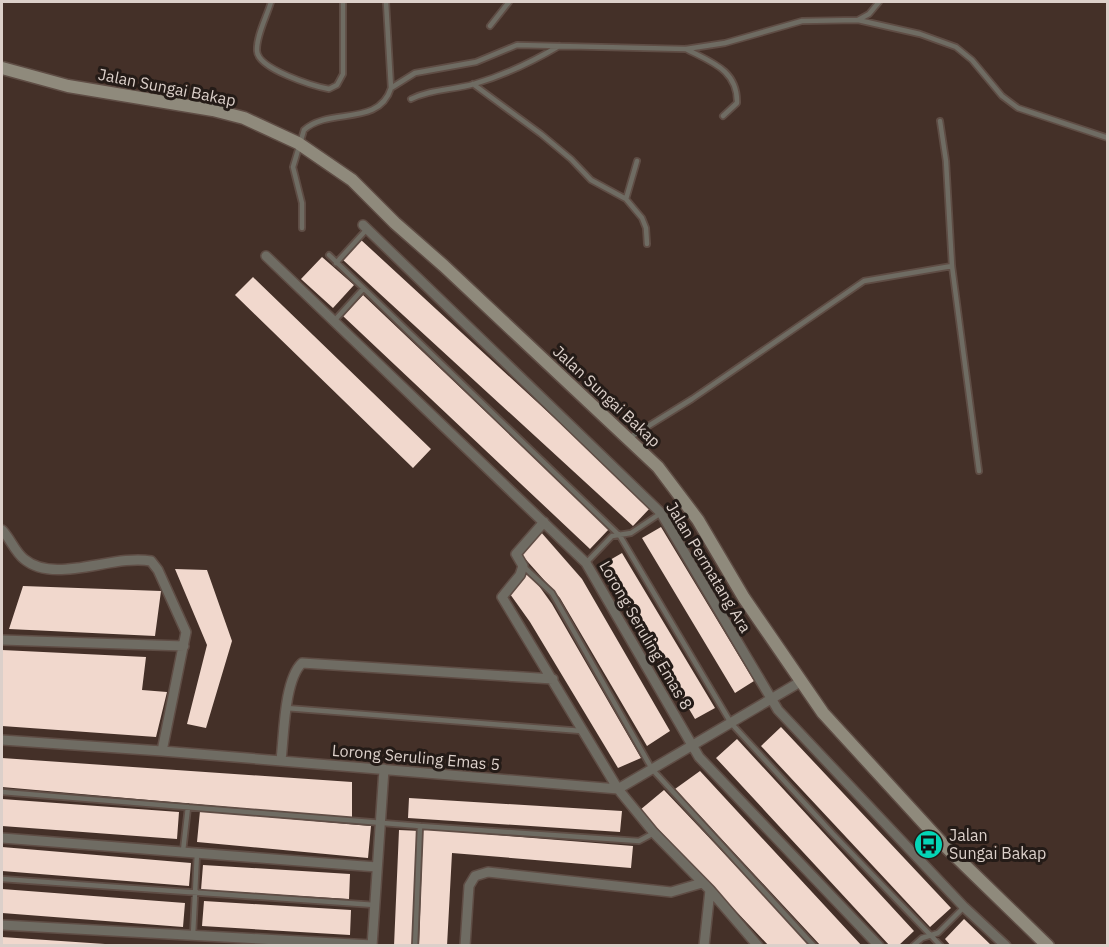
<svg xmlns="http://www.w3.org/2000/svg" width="1109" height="947" font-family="'IBM Plex Sans',sans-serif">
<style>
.building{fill:#f1d8cd}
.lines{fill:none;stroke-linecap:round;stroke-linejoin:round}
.service-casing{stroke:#5f4d45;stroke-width:8}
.minor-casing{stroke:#5f4d45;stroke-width:12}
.secondary-casing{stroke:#5f4d45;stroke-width:15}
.service{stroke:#6f6c63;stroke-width:4.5}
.minor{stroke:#6f6c63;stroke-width:9}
.secondary{stroke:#8f8a7c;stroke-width:12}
.labels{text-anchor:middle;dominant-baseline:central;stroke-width:6;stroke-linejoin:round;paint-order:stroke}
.street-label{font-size:16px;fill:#dcd0ca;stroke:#241b17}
.poi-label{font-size:16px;fill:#dcd0ca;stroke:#241b17;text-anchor:start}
</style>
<rect width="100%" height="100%" fill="#443028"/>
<!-- building -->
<path class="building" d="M 360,239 L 651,507 L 633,526 L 342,259 Z
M 322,257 L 354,285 L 333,308 L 301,279 Z
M 253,277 L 431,449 L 413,468 L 235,295 Z
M 363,295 L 609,529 L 590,549 L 343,316 Z
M 661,527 L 754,681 L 735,693 L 642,538 Z
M 540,531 L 582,579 L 670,731 L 647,746 L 560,598 L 520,553 Z
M 622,553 L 715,708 L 695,719 L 603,564 Z
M 175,569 L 207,570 L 232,641 L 206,728 L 187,724 L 207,645 Z
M 529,572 L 552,604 L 641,758 L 618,768 L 530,622 L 510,594 Z
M 23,586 L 161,591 L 155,636 L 9,629 Z
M 2,650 L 146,657 L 142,690 L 167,692 L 156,737 L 2,726 Z
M 781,727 L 951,908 L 930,927 L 761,746 Z
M 737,739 L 914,931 L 898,946 L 890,946 L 716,758 Z
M 2,758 L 352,782 L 352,818 L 2,787 Z
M 700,771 L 862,946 L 821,946 L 675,789 Z
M 664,790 L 812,946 L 769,946 L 640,810 Z
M 409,798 L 622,811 L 620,832 L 408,818 Z
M 2,799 L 179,812 L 177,839 L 2,826 Z
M 200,811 L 371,826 L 368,858 L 197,842 Z
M 423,829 L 633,846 L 631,868 L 452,853 L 447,946 L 419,946 Z
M 399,830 L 420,831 L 414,946 L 394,946 Z
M 2,847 L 191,863 L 189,886 L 2,871 Z
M 203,865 L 350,874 L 349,899 L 201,890 Z
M 2,889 L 185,903 L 183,927 L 2,913 Z
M 204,901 L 351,910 L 350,935 L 202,926 Z
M 964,919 L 992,946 L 951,946 L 945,939 Z
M 2,937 L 105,944 L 105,946 L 2,946 Z"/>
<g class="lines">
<defs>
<path id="service" d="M 271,2 C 267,16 256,36 257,51 C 258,69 313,86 329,89 L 337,85 L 343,74 L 343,2
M 858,20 L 869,14 L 879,2
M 490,26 L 509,2
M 686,49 C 711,62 738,70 737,103 L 723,116
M 473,84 L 541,134 L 571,159 L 591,180 L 626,199 L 642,218 L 646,228 L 647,244
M 391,88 L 415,73 L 476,62 L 517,45 L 686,49 L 725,43 L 802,21 L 858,20 L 920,34 L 956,47 L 972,60 L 1002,96 L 1018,108 L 1108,138
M 411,99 C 431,89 453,90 474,84 C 505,75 532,62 559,46
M 940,121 L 946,161 L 952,266 L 979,471
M 626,199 L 637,161
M 302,228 L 302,203 L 293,167 L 304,130 C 329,107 379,127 391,88 L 386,2
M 329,255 L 620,536 L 731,723 L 833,834 L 941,946
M 336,263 L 367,229
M 334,321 L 363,289
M 629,438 L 692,399 L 864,281 L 952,266
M 586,563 L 612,536 L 631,533 L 661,513
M 523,566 L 552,593 L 652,769 L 814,946
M 286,708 L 582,731
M 2,792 L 420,826
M 183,851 L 188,807
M 2,879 L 375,905
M 193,935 L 197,853
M 415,946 L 420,826 L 639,841 L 654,833
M 913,946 L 922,938 L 938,933 L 964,907"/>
<path id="minor" d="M 363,225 L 661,513 L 778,710 L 964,907 L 1006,946
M 266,256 L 586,563 L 699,757 L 879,946
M 544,522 L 516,554 L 523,566 L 520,575 L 502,597 L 618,789 L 654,833 L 710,890 L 758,946
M 2,530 C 10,538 15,552 24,559 C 55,585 112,554 151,561 L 158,570 L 186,632 L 162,751
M 2,640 L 184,646
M 2,740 L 162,751 L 618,789 L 800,682
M 281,760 C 284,736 284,680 302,663 L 553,679
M 2,838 L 377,867
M 2,925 L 372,945
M 372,946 L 384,769
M 465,946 L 469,886 L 475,876 L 488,872 L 671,892 L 702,883
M 704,946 L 710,890"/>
<path id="secondary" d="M 2,68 L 68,86 L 213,110 L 244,118 L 298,143 L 352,180 L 395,223 L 444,266 L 658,467 L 698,520 L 744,598 L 823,713 L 943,844 L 1048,946"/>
</defs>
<!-- service casing -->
<use href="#service" class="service-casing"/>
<!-- minor casing -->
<use href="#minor" class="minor-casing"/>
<!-- secondary casing -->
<use href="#secondary" class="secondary-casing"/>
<!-- service -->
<use href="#service" class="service"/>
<!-- minor -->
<use href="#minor" class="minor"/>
<!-- secondary -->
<use href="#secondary" class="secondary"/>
</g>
<!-- icons -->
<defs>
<symbol id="bus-disc" viewBox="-11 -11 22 22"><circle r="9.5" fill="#04d5b6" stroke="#241b17"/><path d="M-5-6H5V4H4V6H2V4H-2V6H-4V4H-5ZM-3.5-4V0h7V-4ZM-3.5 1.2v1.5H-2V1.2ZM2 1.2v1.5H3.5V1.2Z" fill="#111"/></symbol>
</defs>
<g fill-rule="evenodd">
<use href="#bus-disc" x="912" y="828" width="33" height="33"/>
</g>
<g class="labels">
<!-- street labels -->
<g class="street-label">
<text transform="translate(167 87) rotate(11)">Jalan Sungai Bakap</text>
<text transform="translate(607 396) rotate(43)">Jalan Sungai Bakap</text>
<text transform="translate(709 567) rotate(59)">Jalan Permatang Ara</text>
<text transform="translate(646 635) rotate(60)">Lorong Seruling Emas 8</text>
<text transform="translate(416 757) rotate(5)">Lorong Seruling Emas 5</text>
</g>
<!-- poi labels -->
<g class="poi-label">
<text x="949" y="835">Jalan<tspan x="949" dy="18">Sungai Bakap</tspan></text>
</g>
</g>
<!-- border -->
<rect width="1109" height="947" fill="none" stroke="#dcd0ca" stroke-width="6"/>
</svg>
